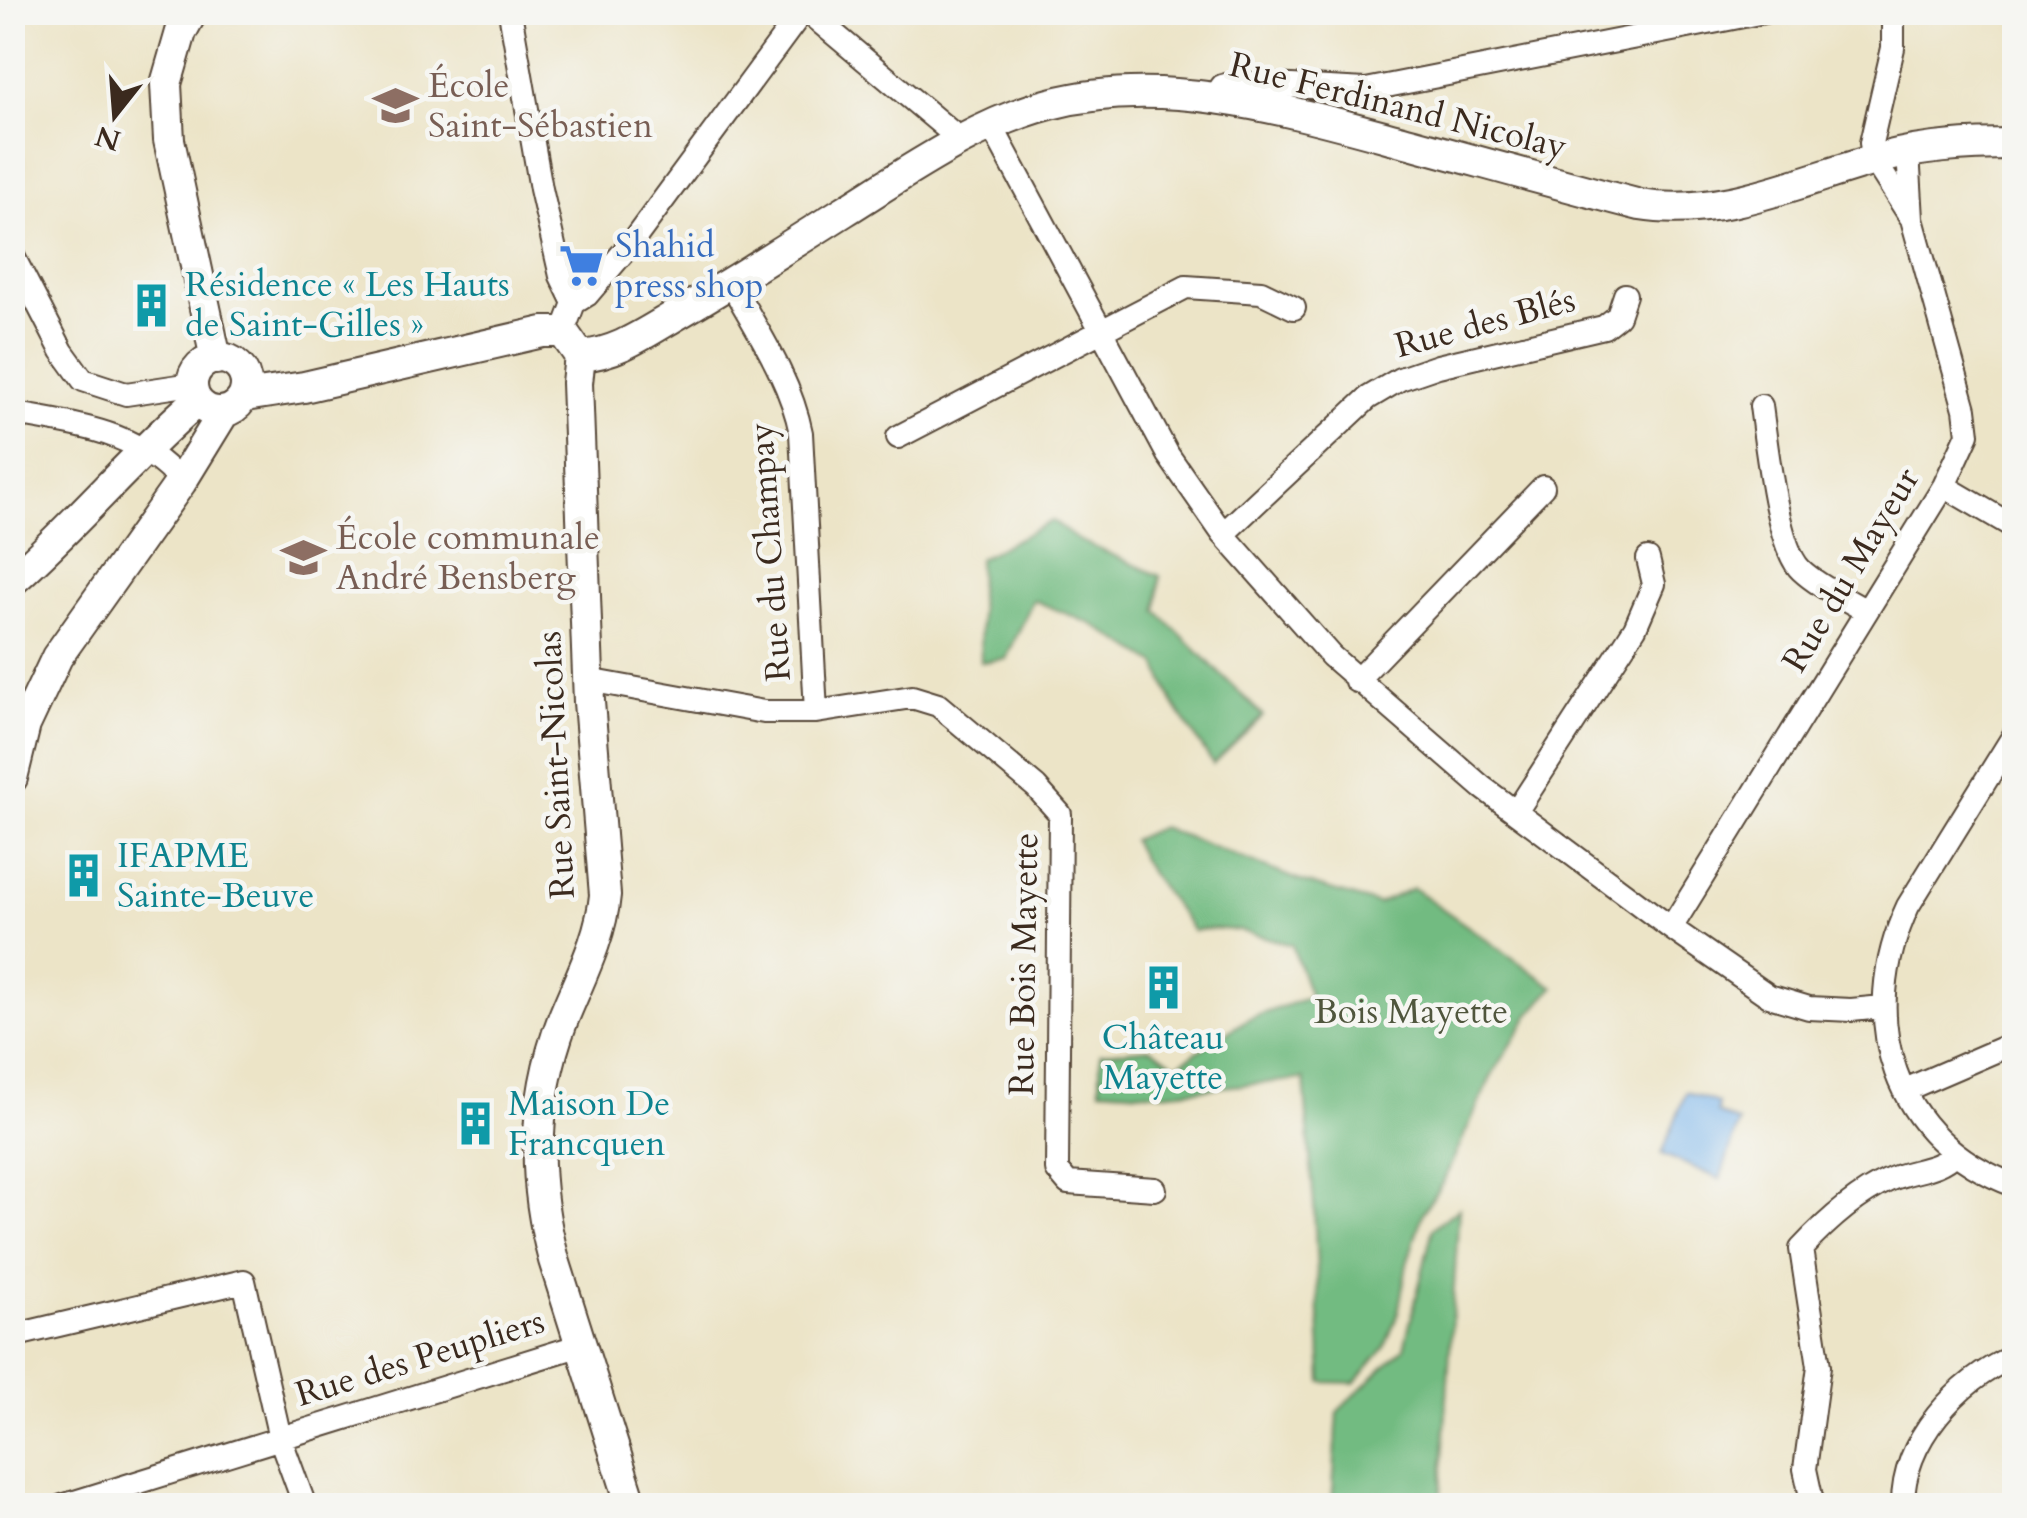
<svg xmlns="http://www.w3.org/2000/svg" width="2027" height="1518" font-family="Cardo,serif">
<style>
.forest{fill:#72bb81;stroke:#567250;stroke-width:2.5}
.water{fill:#7ab5ec;stroke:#5a7085;stroke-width:2.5}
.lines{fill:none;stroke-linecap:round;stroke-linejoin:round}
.street-casing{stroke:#564637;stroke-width:26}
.secondary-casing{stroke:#564637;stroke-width:34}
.street{stroke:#fff;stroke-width:22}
.secondary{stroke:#fff;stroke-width:30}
.labels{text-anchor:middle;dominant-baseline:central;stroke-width:9;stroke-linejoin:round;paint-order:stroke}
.education-label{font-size:35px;fill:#785e54;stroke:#f6f6f2;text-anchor:start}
.street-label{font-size:35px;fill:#3b2a1e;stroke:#f6f6f2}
.shop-label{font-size:35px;fill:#366cbe;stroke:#f6f6f2;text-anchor:start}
.culture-label{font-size:35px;fill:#0d838f;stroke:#f6f6f2;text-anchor:start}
.park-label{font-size:35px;fill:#50563d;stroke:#f6f6f2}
</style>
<rect width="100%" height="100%" fill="#f6f6f2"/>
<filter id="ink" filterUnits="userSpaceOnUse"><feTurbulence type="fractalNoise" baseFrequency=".01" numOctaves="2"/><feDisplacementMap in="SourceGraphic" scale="20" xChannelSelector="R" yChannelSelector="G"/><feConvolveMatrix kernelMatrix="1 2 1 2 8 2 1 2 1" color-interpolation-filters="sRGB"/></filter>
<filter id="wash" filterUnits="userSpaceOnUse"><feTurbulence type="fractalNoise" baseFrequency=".0048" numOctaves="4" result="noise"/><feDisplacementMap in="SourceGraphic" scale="40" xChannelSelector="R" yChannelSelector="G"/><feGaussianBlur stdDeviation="2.25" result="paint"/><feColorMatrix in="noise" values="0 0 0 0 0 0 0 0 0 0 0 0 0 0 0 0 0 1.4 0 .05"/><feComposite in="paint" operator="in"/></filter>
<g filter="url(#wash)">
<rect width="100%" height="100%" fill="#ece4c7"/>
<!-- forest -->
<path class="forest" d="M 1052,521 L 1076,539 L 1160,576 L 1157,611 L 1263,716 L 1213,764 L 1173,703 L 1157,664 L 1092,624 L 1033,600 L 1006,659 L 981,662 L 978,559 Z
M 1161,827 L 1303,882 L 1378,904 L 1413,888 L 1554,987 L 1529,1016 L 1491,1077 L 1443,1182 L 1423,1212 L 1407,1264 L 1398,1313 L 1385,1347 L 1355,1383 L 1322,1382 L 1314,1205 L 1304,1079 L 1160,1093 L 1100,1089 L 1100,1053 L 1150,1048 L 1177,1065 L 1248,1019 L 1310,997 L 1292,945 C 1258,935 1228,924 1193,931 L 1145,865 L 1132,840 Z
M 1459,1208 L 1440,1505 L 1332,1505 L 1338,1411 L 1404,1348 L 1433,1228 Z"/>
<!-- water -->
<path class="water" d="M 1686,1092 L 1718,1103 L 1717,1113 L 1739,1123 L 1720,1179 L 1662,1154 Z"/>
</g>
<g filter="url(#ink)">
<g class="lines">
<defs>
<path id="street" d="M 510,12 L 541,189 L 561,276 L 574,303
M 808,12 L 951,132 L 959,144
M 1893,12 L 1893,48 L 1871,143 L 1874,160 L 1910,216
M 1214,99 L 1222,86 L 1234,83 L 1366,90 L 1764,12
M 992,127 L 1168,455 L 1223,534 L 1331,656 L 1482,787 L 1671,928 L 1769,996 L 1809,1008 L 1851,1010 L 1883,1007
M 12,254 L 62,351 L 83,380 L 126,394 L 192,384
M 731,283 C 757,331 790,378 801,433 L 816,712
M 563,332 L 574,303 L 587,295 L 633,241 L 802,12
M 1761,406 C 1766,441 1777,548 1801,570 C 1819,587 1845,598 1866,611
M 12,413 C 77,426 135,429 181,482
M 898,437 L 1186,287 L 1261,292 L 1294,308
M 1944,486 L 2014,527
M 1223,534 L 1368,398 L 1400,379 L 1438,366 L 1604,327 L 1618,316 L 1625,295
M 588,680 L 764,712 L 816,712 L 912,697 L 938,705 L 1036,787 L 1060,814 L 1057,1170 L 1068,1183 L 1155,1189
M 1356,681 L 1543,487
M 2014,735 L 1908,906 C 1855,1019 1893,1141 2014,1185
M 1516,812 L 1635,628 L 1654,584 L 1648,559
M 1671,928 L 1944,486 L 1968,434 L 1965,409 L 1912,219 L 1908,152
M 1905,1090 L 2014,1043
M 12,1336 L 244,1281 L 280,1438 L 305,1506
M 62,1506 L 581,1345
M 1813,1506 L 1805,1469 L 1819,1366 L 1801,1249 C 1826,1222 1856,1195 1889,1180 C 1912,1169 1936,1172 1955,1153
M 1903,1506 C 1902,1440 1958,1381 2014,1356"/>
<path id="secondary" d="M 192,12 L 181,32 L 166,84 L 169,140 L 216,359
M 580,356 C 616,354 645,333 676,315 C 733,282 788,247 843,212 C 907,172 977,123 1050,104 C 1166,73 1294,112 1406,142 C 1484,163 1562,185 1640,205 C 1724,219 1805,178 1885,157 C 1928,146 1971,144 2014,144
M 580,356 L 577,383 L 589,702 L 605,895 C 601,939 579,979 563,1019 C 533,1097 532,1179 554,1260 L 632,1506
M192 385a27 27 0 1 1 54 0a27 27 0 1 1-54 0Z
M 245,396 L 304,387 L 543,332 L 563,332 L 580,356
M 12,581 C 77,524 132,457 197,401
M 12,778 L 25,725 L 57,657 L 181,482 L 224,412"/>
</defs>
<!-- street casing -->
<use href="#street" class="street-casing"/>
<!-- secondary casing -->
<use href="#secondary" class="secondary-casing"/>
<!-- street -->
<use href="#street" class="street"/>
<!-- secondary -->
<use href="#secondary" class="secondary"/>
</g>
</g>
<!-- icons -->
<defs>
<symbol id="school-bare" viewBox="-9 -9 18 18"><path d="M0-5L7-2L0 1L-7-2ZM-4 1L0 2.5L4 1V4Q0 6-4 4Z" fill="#8d6e63" stroke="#f6f6f2" stroke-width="2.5" paint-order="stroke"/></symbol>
<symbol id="supermarket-bare" viewBox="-9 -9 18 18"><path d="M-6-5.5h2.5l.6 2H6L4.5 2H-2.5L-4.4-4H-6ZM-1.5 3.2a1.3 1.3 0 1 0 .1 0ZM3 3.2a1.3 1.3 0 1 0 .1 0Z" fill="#3f7fe0" stroke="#f6f6f2" stroke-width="2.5" paint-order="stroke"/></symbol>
<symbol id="building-bare" viewBox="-9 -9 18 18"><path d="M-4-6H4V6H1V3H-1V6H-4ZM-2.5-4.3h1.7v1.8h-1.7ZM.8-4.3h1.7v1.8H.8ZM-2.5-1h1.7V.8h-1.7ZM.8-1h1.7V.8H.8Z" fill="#0f9aa8" stroke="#f6f6f2" stroke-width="2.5" paint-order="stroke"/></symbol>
</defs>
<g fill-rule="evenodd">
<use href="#school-bare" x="364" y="74" width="63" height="63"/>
<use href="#supermarket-bare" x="550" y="234" width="63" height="63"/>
<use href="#building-bare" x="120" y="274" width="63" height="63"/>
<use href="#school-bare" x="272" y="526" width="63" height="63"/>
<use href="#building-bare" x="52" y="844" width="63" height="63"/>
<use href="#building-bare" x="1132" y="956" width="63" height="63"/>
<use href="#building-bare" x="444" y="1092" width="63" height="63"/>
</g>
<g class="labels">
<!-- education labels -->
<g class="education-label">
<text x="428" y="86">École<tspan x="428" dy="40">Saint-Sébastien</tspan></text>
<text x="336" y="538">École communale<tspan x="336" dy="40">André Bensberg</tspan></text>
</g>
<!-- street labels -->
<g class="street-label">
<text transform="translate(1398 106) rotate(14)">Rue Ferdinand Nicolay</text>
<text transform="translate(1485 323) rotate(-15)">Rue des Blés</text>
<text transform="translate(770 552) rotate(-94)">Rue du Champay</text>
<text transform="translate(1851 570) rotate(-59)">Rue du Mayeur</text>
<text transform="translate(556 765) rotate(-93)">Rue Saint-Nicolas</text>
<text transform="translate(1024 964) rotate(-89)">Rue Bois Mayette</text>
<text transform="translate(420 1358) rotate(-17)">Rue des Peupliers</text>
</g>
<!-- shop labels -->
<g class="shop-label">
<text x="615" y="246">Shahid<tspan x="615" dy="40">press shop</tspan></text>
</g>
<!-- culture labels -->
<g class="culture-label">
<text x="185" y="285">Résidence « Les Hauts<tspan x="185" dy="40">de Saint-Gilles »</tspan></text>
<text x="117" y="856">IFAPME<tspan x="117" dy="40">Sainte-Beuve</tspan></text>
<text x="1163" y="1038" text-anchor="middle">Château<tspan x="1163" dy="40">Mayette</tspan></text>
<text x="508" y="1104">Maison De<tspan x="508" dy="40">Francquen</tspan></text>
</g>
<!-- park labels -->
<g class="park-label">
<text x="1411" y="1012">Bois Mayette</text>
</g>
</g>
<!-- margin -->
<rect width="2027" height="1518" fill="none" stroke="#f6f6f2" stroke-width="50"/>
<!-- north arrow -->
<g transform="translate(115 115) rotate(197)" stroke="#f6f6f2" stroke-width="8" paint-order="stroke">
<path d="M0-8L18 38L0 25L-18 38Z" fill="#3b2a1e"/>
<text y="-15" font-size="28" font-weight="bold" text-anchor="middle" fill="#3b2a1e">N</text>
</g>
</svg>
